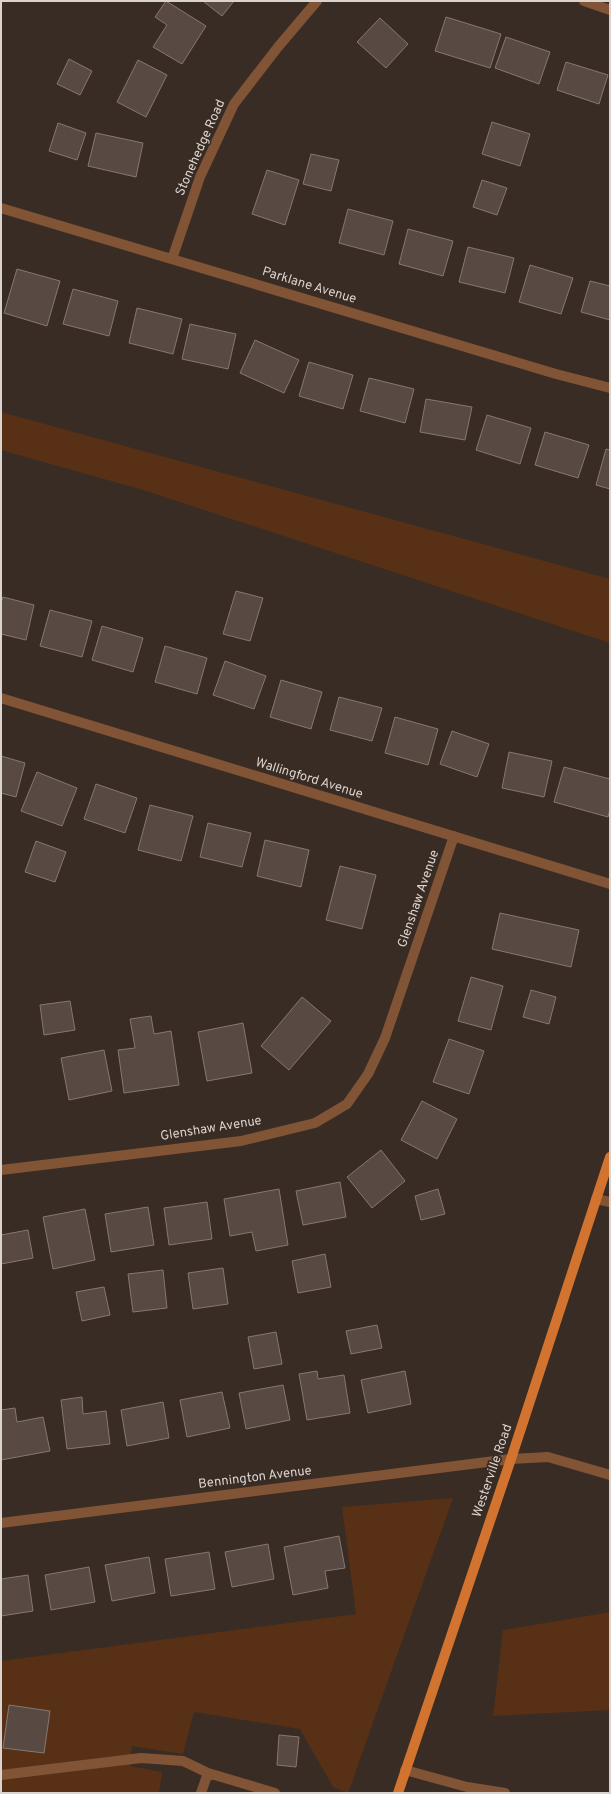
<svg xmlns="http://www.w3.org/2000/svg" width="611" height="1794" font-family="Overpass,sans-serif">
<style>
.green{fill:#573016}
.building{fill:#584a42;stroke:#87786f}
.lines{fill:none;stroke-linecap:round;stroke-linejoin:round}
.service{stroke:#825436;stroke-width:10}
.minor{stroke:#825436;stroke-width:10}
.primary{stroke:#d27430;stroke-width:10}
.labels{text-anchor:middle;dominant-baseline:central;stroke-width:3.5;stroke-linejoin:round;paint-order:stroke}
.street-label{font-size:13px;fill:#dbd3ce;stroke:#392c24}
</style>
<rect width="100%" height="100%" fill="#392c24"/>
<!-- green -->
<path class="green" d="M 1,412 L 610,579 L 610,643 L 143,490 L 1,450 Z
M 453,1498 L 348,1793 L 333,1787 L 300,1729 L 194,1712 L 183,1754 L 132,1746 L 130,1766 L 162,1772 L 159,1793 L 1,1793 L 1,1661 L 356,1614 L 342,1507 Z
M 610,1612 L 610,1710 L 493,1716 L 503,1630 Z"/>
<!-- building -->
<path class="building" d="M 166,1 L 206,26 L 182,64 L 153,47 L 167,25 L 155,17 Z
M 203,1 L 234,1 L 222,16 Z
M 446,17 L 501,34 L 490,68 L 435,51 Z
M 380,18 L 408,44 L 386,68 L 357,42 Z
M 506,37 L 550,52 L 539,84 L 495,68 Z
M 69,59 L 92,71 L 80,95 L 57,84 Z
M 138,60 L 167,75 L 146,117 L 117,102 Z
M 566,62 L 608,75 L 599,104 L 557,90 Z
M 492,122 L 530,134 L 520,166 L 482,154 Z
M 58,123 L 86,133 L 77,160 L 49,151 Z
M 96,133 L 143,143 L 136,177 L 88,166 Z
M 311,154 L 339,160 L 331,191 L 303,184 Z
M 267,170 L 299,180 L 285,225 L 252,214 Z
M 482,180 L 507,188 L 497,215 L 473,207 Z
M 348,209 L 393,221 L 384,255 L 339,243 Z
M 408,229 L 453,241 L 443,276 L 399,264 Z
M 468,247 L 514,258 L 505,293 L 459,282 Z
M 530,265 L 573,278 L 561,314 L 519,302 Z
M 17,269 L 60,281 L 47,326 L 4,313 Z
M 590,281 L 610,286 L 610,320 L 581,312 Z
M 73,289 L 118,301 L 109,336 L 63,324 Z
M 137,308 L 182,319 L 173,354 L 129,343 Z
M 190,324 L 236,334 L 228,369 L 182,359 Z
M 255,340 L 299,360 L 284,393 L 240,373 Z
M 309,362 L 353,375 L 343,409 L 299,396 Z
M 369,378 L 414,389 L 405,423 L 360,411 Z
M 426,399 L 472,407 L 465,440 L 420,432 Z
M 487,415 L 531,428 L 520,464 L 476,450 Z
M 545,432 L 589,445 L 578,478 L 535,465 Z
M 606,449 L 610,450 L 610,489 L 596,485 Z
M 236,591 L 263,598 L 250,641 L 223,634 Z
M 3,597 L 34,605 L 26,640 L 1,634 L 1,603 Z
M 50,610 L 92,621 L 82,657 L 40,646 Z
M 102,626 L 143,638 L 133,672 L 92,660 Z
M 165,646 L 207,658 L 197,694 L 155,682 Z
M 225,661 L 266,676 L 254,709 L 213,695 Z
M 281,680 L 322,692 L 311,729 L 270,717 Z
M 339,697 L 382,708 L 372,741 L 330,730 Z
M 395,717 L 438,729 L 428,765 L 385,753 Z
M 452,731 L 489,744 L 477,777 L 440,764 Z
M 509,752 L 552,761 L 544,797 L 502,788 Z
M 1,756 L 25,763 L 16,797 L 1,793 Z
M 564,767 L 610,779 L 610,809 L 608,817 L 554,802 Z
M 37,772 L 77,788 L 62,826 L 21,811 Z
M 96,784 L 137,798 L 125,833 L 84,819 Z
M 150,805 L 193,816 L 181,861 L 138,850 Z
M 208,823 L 251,833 L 242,867 L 200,857 Z
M 265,840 L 309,850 L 301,887 L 257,876 Z
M 36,841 L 66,852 L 55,882 L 25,872 Z
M 340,866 L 376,875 L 362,929 L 326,920 Z
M 500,913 L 579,930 L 571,967 L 492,949 Z
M 471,977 L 503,986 L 491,1030 L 458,1021 Z
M 531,990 L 556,997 L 549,1024 L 523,1017 Z
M 302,997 L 331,1021 L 289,1070 L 261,1046 Z
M 70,1001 L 75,1030 L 44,1035 L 40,1005 Z
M 151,1016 L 154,1034 L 171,1031 L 179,1085 L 124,1093 L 118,1050 L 135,1048 L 130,1019 Z
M 243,1023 L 252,1073 L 207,1081 L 198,1032 Z
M 449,1039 L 484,1051 L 469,1094 L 433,1082 Z
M 104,1050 L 112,1091 L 69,1100 L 61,1058 Z
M 422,1101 L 457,1119 L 437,1159 L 401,1140 Z
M 381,1150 L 405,1181 L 372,1208 L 347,1177 Z
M 340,1182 L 346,1217 L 303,1225 L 296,1191 Z
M 279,1189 L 288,1245 L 256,1251 L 252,1232 L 230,1236 L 224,1199 Z
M 438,1189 L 445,1214 L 421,1220 L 415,1196 Z
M 207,1202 L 212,1239 L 169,1245 L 164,1208 Z
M 148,1207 L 154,1245 L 111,1252 L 105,1214 Z
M 85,1209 L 95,1260 L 53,1269 L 43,1217 Z
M 28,1230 L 33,1258 L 1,1264 L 1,1235 Z
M 325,1254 L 331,1287 L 298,1293 L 292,1261 Z
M 223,1268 L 228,1304 L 193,1309 L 188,1273 Z
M 163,1270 L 167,1308 L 133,1312 L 128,1274 Z
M 104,1287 L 110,1315 L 82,1321 L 76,1292 Z
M 377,1325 L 382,1348 L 351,1354 L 346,1331 Z
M 276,1332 L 282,1364 L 254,1369 L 248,1337 Z
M 317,1371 L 318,1379 L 344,1375 L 350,1413 L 307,1420 L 299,1374 Z
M 405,1371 L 411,1404 L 368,1413 L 361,1380 Z
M 283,1385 L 290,1420 L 246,1429 L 239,1393 Z
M 222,1392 L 230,1428 L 187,1437 L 180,1400 Z
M 82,1397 L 83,1414 L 106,1411 L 110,1444 L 67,1449 L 61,1400 Z
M 163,1402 L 169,1438 L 127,1446 L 121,1410 Z
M 15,1408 L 17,1422 L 43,1417 L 50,1451 L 1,1460 L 1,1410 Z
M 339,1536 L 345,1568 L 325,1571 L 328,1588 L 293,1595 L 284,1547 Z
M 268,1544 L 274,1579 L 232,1587 L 225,1552 Z
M 209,1552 L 215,1589 L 171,1596 L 165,1559 Z
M 149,1557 L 155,1593 L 112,1601 L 105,1565 Z
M 89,1567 L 95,1602 L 51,1610 L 45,1575 Z
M 28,1575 L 33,1611 L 1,1616 L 1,1579 Z
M 9,1705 L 50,1711 L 44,1753 L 3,1748 Z
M 279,1735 L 299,1737 L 296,1767 L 277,1765 Z"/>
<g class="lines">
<!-- service -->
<path class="service" d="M 596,1199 L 610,1202
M 511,1459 L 548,1457 L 610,1475
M 405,1770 L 467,1787 L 505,1793
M 1,1775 L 141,1758 L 183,1761 L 208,1773
M 201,1793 L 208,1773 L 275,1793"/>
<!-- minor -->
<path class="minor" d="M 584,1 L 610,10
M 1,208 L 556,374 L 610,388
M 172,259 L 200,177 L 234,104 L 278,47 L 317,1
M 1,698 L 610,884
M 1,1170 L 241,1141 L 315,1123 L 347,1104 L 368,1074 L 385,1038 L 454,836
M 1,1523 L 511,1459"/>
<!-- primary -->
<path class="primary" d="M 398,1793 L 511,1459 L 610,1157"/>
</g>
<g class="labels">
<!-- street labels -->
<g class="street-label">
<text transform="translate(201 148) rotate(-66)">Stonehedge Road</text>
<text transform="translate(309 286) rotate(17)">Parklane Avenue</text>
<text transform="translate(309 779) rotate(17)">Wallingford Avenue</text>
<text transform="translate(419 899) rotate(-71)">Glenshaw Avenue</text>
<text transform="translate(211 1129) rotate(-9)">Glenshaw Avenue</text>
<text transform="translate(493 1471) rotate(-71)">Westerville Road</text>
<text transform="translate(255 1478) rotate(-7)">Bennington Avenue</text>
</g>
</g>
<!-- border -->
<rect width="611" height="1794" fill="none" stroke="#dbd3ce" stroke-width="4"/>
</svg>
